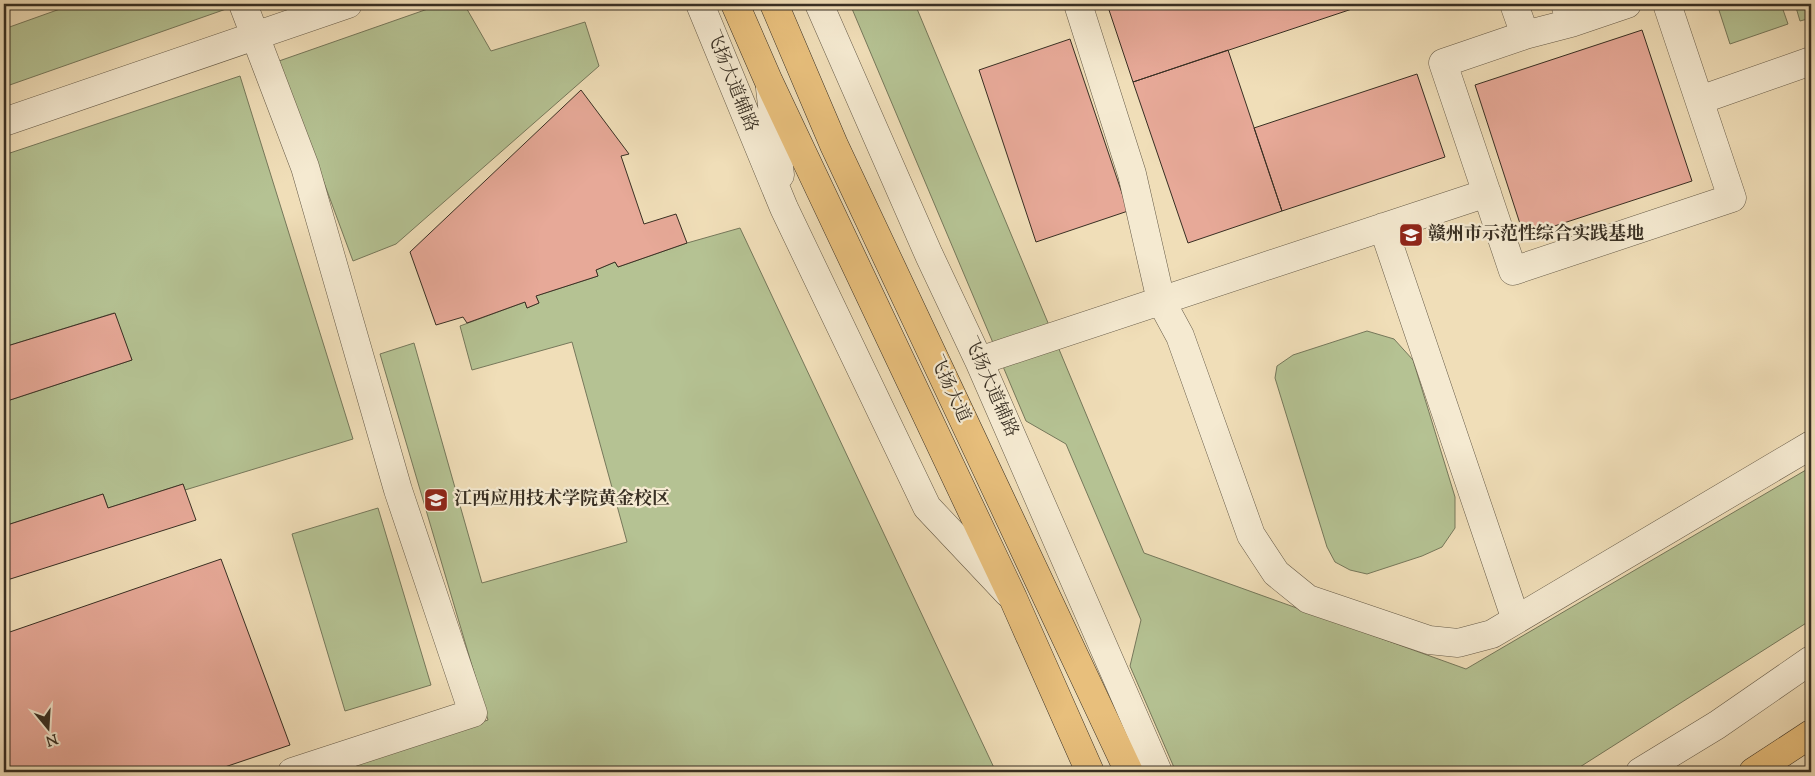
<svg xmlns="http://www.w3.org/2000/svg" width="1815" height="776" font-family="'Sorts Mill Goudy','Noto Serif SC',serif">
<style>
.green{fill:#b5c293;stroke:#76785b}
.building{fill:#e7a998;stroke:#382f23}
.lines{fill:none;stroke-linecap:round;stroke-linejoin:round}
.minor-casing{stroke:#665b48;stroke-width:29}
.major-casing{stroke:#382f23;stroke-width:29}
.minor{stroke:#f5ead1;stroke-width:28}
.major{stroke:#e8bf7c;stroke-width:28}
.labels{text-anchor:middle;dominant-baseline:central;stroke-width:4.5;stroke-linejoin:round;paint-order:stroke}
.street-label{font-size:18px;fill:#382f23;stroke:#f5ead1}
.poi-label{font-size:18px;font-weight:bold;fill:#382f23;stroke:#f5ead1;text-anchor:start}
</style>
<rect width="100%" height="100%" fill="#f0deb8"/>
<filter id="stains"><feTurbulence type="fractalNoise" baseFrequency=".004" numOctaves="4"/><feColorMatrix values="0 0 0 0 .2 0 0 0 0 .09 0 0 0 0 .02 0 0 0 .5 -.17"/></filter>
<radialGradient id="worn" r=".72"><stop offset=".6" stop-color="#630" stop-opacity="0"/><stop offset="1" stop-color="#630" stop-opacity=".3"/></radialGradient>
<!-- green -->
<path class="green" d="M 74,4 L 227,4 L 229,8 L 4,87 L 4,29 Z
M 442,4 L 464,4 L 491,51 L 585,22 L 599,66 L 396,244 L 353,261 L 279,61 Z
M 850,4 L 915,4 L 1144,553 L 1466,669 L 1811,467 L 1811,620 L 1572,772 L 1176,772 L 1130,666 L 1141,620 L 1066,444 L 1026,421 Z
M 1717,4 L 1781,4 L 1788,24 L 1730,44 Z
M 1795,4 L 1811,4 L 1811,18 L 1800,21 Z
M 240,76 L 353,439 L 185,490 L 183,484 L 108,508 L 103,494 L 4,526 L 4,402 L 132,360 L 114,313 L 4,347 L 4,155 Z
M 740,228 L 996,772 L 336,772 L 488,720 L 380,354 L 414,343 L 482,583 L 627,542 L 572,342 L 472,370 L 460,326 L 525,302 L 527,308 L 539,303 L 536,296 L 598,276 L 596,270 L 615,262 L 618,267 L 687,243 Z
M 1367,331 L 1394,339 L 1413,360 L 1455,497 L 1455,528 L 1442,547 L 1422,556 L 1367,574 L 1350,570 L 1335,562 L 1327,547 L 1275,378 L 1277,366 L 1293,355 Z
M 378,508 L 431,685 L 345,711 L 292,534 Z"/>
<!-- building -->
<path class="building" d="M 1107,4 L 1367,4 L 1133,82 Z
M 1642,30 L 1692,181 L 1524,236 L 1475,85 Z
M 1070,39 L 1128,211 L 1036,242 L 979,70 Z
M 1228,50 L 1282,211 L 1188,243 L 1133,82 Z
M 1417,74 L 1445,157 L 1282,211 L 1254,128 Z
M 581,90 L 629,154 L 621,156 L 644,224 L 676,214 L 687,243 L 618,267 L 615,262 L 596,270 L 598,276 L 536,296 L 539,303 L 527,308 L 525,302 L 467,323 L 463,317 L 436,325 L 410,252 Z
M 115,313 L 132,360 L 4,402 L 4,347 Z
M 183,484 L 196,520 L 4,581 L 4,526 L 103,494 L 108,508 Z
M 221,559 L 290,745 L 210,772 L 4,772 L 4,634 Z"/>
<g class="lines">
<defs>
<path id="minor" d="M 243,4 L 305,167 L 398,490 L 473,713 L 292,772
M 700,4 L 784,208 L 927,507 L 1008,593
M 819,4 L 929,255 L 979,361 L 1158,772
M 1078,4 L 1132,174 L 1161,301 L 1180,336 L 1251,535 L 1276,573 L 1308,599 L 1429,640 L 1458,643 L 1492,634 L 1811,445
M 1514,4 L 1525,35 L 1443,63 L 1513,271 L 1732,198 L 1667,4
M 1565,4 L 1571,23 L 1627,4
M 1525,35 L 1571,23
M 770,88 L 780,175
M 1700,100 L 1811,61
M 4,122 L 348,4
M 1383,227 L 1516,620
M 979,361 L 1487,193
M 1640,772 L 1717,725 L 1811,660"/>
<path id="major" d="M 735,4 L 769,82 L 1013,598 L 1090,772
M 774,4 L 834,145 L 1129,772
M 1753,772 L 1811,734"/>
</defs>
<!-- minor casing -->
<use href="#minor" class="minor-casing"/>
<!-- major casing -->
<use href="#major" class="major-casing"/>
<!-- minor -->
<use href="#minor" class="minor"/>
<!-- major -->
<use href="#major" class="major"/>
</g>
<!-- icons -->
<defs>
<symbol id="school-square" viewBox="-11 -11 22 22"><rect x="-9" y="-9" width="18" height="18" rx="4" fill="#8f2418" stroke="#f5ead1"/><path d="M0-5L7-2L0 1L-7-2ZM-4 1L0 2.5L4 1V4Q0 6-4 4Z" fill="#fff"/></symbol>
<symbol id="university-square" viewBox="-11 -11 22 22"><rect x="-9" y="-9" width="18" height="18" rx="4" fill="#8f2418" stroke="#f5ead1"/><path d="M0-5L7-2L0 1L-7-2ZM-4 1L0 2.5L4 1V4Q0 6-4 4Z" fill="#fff"/></symbol>
</defs>
<g fill-rule="evenodd">
<use href="#school-square" x="1397" y="221" width="28" height="28"/>
<use href="#university-square" x="422" y="486" width="28" height="28"/>
</g>
<g class="labels">
<!-- street labels -->
<g class="street-label">
<text transform="translate(731 81) rotate(68)">飞扬大道辅路</text>
<text transform="translate(990 387) rotate(66)">飞扬大道辅路</text>
<text transform="translate(949 389) rotate(65)">飞扬大道</text>
</g>
<!-- poi labels -->
<g class="poi-label">
<text x="1428" y="235">赣州市示范性综合实践基地</text>
<text x="454" y="500">江西应用技术学院黄金校区</text>
</g>
</g>
<!-- margin -->
<rect width="1815" height="776" fill="none" stroke="#f0deb8" stroke-width="20"/>
<rect x="5" y="5" width="1805" height="766" fill="none" stroke="#382f23" stroke-width="2.5"/>
<rect x="10" y="10" width="1795" height="756" fill="none" stroke="#382f23"/>
<!-- north arrow -->
<g transform="translate(48 728) rotate(162)" stroke="#f5ead1" stroke-width="4" paint-order="stroke">
<path d="M0-4L9 19L0 12L-9 19Z" fill="#382f23"/>
<text y="-8" font-size="14" font-weight="bold" text-anchor="middle" fill="#382f23">N</text>
</g>
<rect width="100%" height="100%" filter="url(#stains)"/>
<rect width="100%" height="100%" fill="url(#worn)"/>
</svg>
